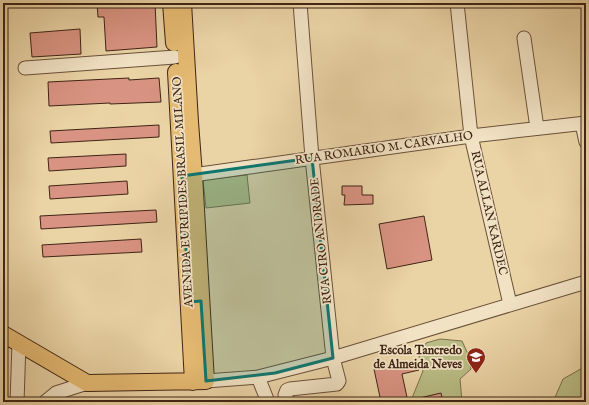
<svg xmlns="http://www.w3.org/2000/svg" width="589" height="405" font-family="'IM FELL English',serif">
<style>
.green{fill:#b9bc85;stroke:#7c704d}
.building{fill:#d99382;stroke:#3f2515}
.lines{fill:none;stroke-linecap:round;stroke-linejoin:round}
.minor-casing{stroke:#6a5039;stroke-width:15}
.major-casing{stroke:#3f2515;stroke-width:18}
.minor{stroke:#f1e2c4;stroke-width:13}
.major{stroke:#e5ba72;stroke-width:16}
.marked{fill:#0f766e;fill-opacity:0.2;stroke:#0f766e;stroke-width:3;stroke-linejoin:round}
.labels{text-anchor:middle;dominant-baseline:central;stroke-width:3.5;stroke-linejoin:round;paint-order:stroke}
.street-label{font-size:12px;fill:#3f2515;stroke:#f1e2c4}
.poi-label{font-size:12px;font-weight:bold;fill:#3f2515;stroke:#f1e2c4;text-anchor:end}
</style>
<rect width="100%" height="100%" fill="#ead3a5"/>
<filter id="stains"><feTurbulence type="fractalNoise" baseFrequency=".005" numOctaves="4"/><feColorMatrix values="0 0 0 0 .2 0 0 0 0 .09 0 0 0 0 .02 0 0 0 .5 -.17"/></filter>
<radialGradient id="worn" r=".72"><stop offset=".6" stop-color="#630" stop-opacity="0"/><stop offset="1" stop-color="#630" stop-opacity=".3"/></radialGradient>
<!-- green -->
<path class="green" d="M 247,175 L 250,203 L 206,208 L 203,180 Z
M 440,339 L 462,341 L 468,354 L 471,369 L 460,379 L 462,402 L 444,402 L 437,395 L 421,402 L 412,398 L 423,371 L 419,356 L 426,343 Z
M 586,366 L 586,402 L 553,402 L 563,379 Z"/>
<!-- building -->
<path class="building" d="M 97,3 L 155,3 L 157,47 L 106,51 L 104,17 L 98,17 Z
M 80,29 L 81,54 L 32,57 L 30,33 Z
M 129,78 L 129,80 L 159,78 L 161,102 L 110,104 L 110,103 L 49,106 L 48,82 Z
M 159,125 L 159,137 L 51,143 L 50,131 Z
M 126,154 L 126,166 L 49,171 L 48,158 Z
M 127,181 L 128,194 L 50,199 L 49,186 Z
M 342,186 L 362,186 L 362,195 L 373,195 L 373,204 L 344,205 L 345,195 L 342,195 Z
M 156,210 L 157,222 L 41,229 L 40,216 Z
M 424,216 L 432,260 L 387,269 L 379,224 Z
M 141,239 L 142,252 L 43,257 L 42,245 Z
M 416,360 L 419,370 L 402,374 L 408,402 L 381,402 L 374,369 Z
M 441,393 L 443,402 L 416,402 L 415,399 Z"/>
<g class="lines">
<defs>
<path id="minor" d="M 457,3 L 471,136 L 510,304
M 524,38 L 537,128
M 25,68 L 175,57
M 582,124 L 586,142
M 186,176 L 471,136 L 586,123
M 258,377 L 268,402
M 206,381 L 258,377 L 333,358 L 586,282
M 17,402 L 19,343
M 45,402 L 56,393 L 87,383
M 288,402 L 285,395 L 287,390 L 290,389 L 337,384 L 339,381 L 333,358 L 312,158 L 300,3"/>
<path id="major" d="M 171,3 L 174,43
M 176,72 L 193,382
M 3,334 L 87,383 L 206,381 L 194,175 L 190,122 L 183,3"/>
</defs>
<!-- minor casing -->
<use href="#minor" class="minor-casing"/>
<!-- major casing -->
<use href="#major" class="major-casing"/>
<!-- minor -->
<use href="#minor" class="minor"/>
<!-- major -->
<use href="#major" class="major"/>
</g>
<!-- marked area -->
<path class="marked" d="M 312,158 L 333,358 L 275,373 L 206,381 L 201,301 L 189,302 L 182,176 Z"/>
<!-- icons -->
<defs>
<symbol id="school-pin" viewBox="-11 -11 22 30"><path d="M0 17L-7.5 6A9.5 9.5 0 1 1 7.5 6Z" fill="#8f2418" stroke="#f1e2c4"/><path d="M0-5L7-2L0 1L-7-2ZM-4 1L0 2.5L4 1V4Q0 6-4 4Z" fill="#fff"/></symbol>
</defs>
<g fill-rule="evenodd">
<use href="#school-pin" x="465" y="346" width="22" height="30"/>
</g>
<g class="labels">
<!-- street labels -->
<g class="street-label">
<text transform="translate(384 148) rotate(-8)">RUA ROMARIO M. CARVALHO</text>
<text transform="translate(183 192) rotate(-93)">AVENIDA EURIPIDES BRASIL MILANO</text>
<text transform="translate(489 213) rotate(77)">RUA ALLAN KARDEC</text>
<text transform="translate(321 241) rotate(-96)">RUA CIRO ANDRADE</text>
</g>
<!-- poi labels -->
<g class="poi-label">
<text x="462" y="350">Escola Tancredo<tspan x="462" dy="14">de Almeida Neves</tspan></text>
</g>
</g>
<!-- margin -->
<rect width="589" height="405" fill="none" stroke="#ead3a5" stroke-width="16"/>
<rect x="4" y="4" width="581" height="397" fill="none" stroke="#3f2515" stroke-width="2"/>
<rect x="8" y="8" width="573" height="389" fill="none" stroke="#3f2515"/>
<rect width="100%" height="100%" filter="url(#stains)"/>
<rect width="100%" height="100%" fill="url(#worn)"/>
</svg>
